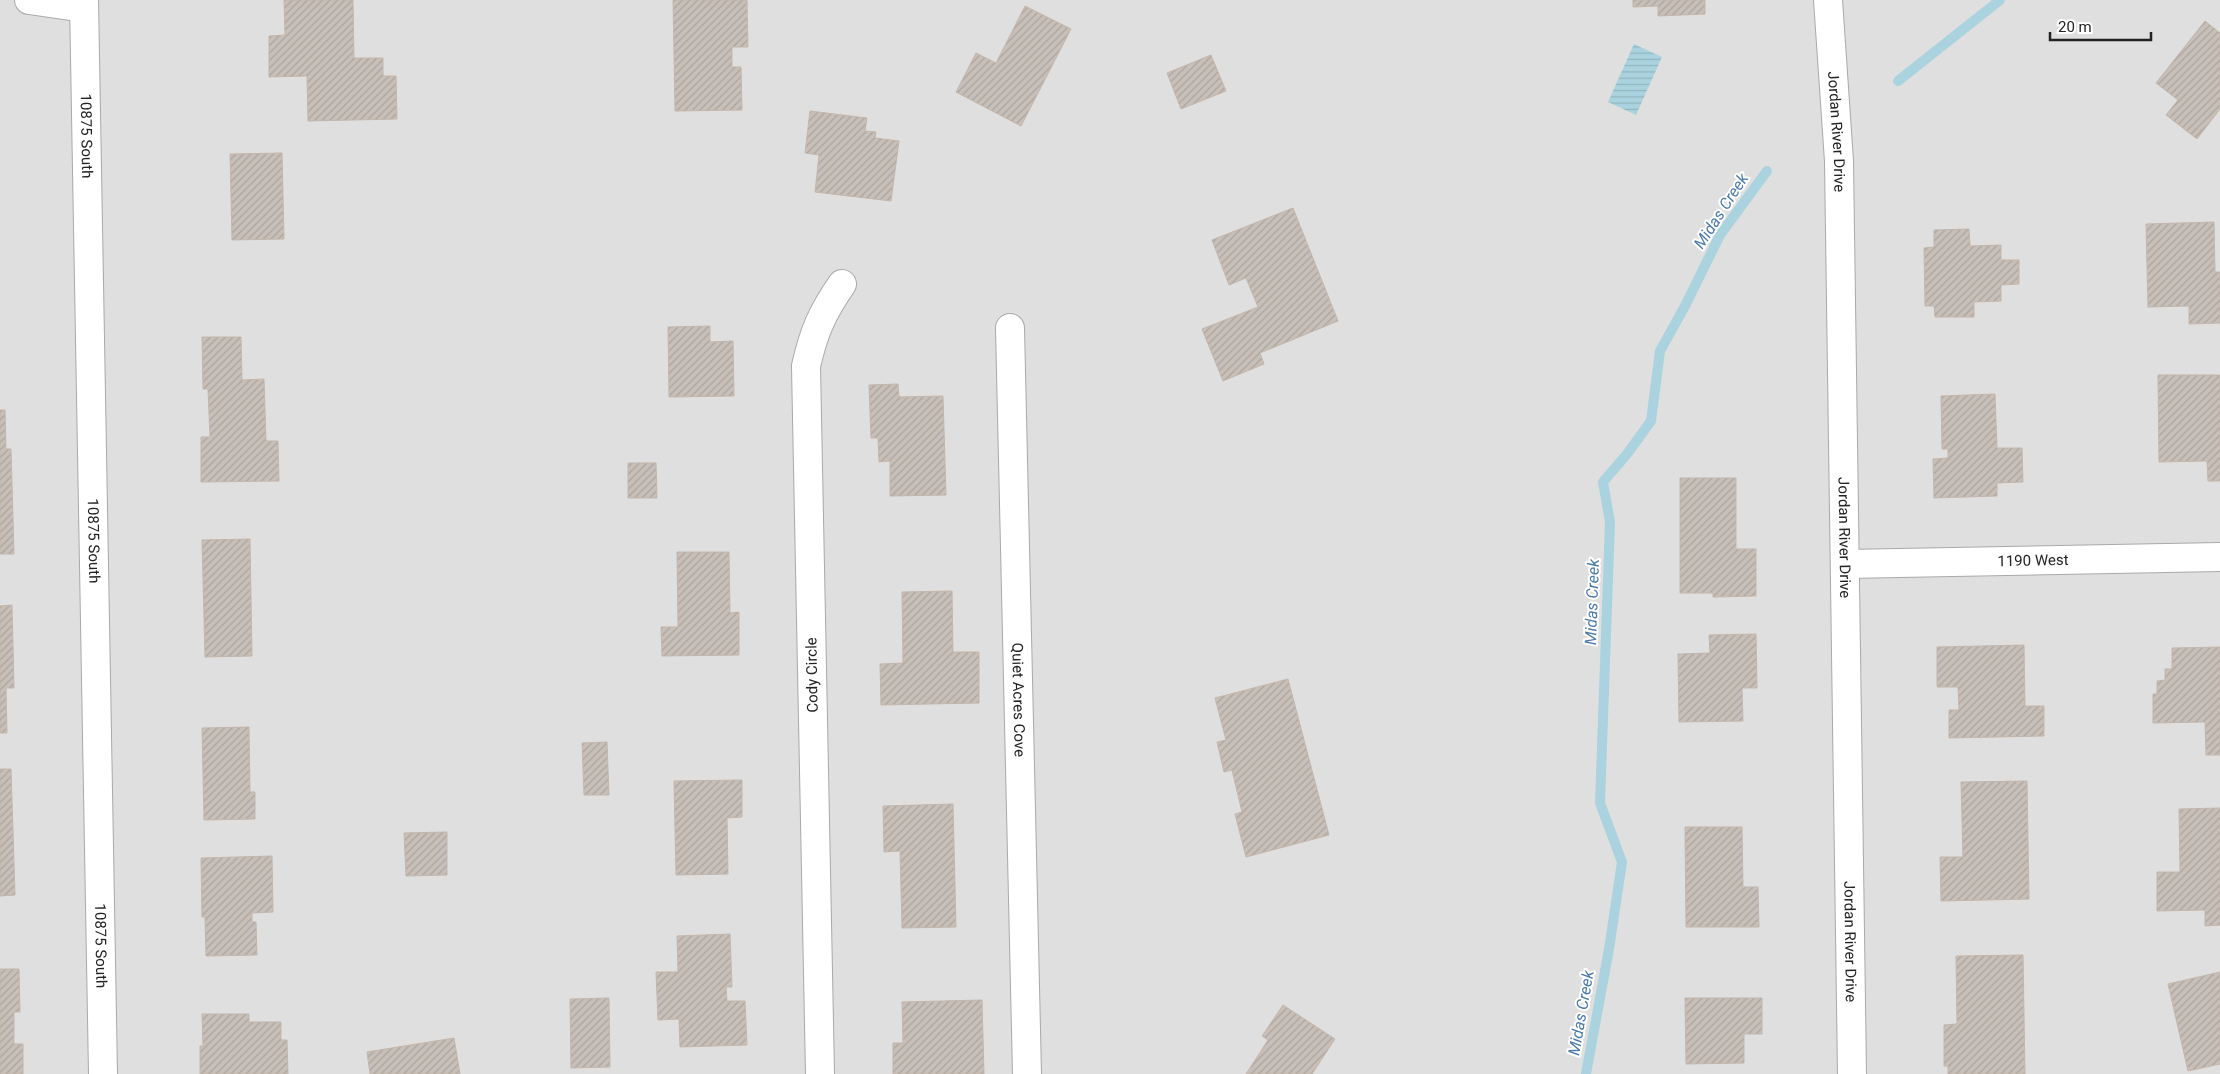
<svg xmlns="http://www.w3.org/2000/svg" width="2220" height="1074" font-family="Roboto,sans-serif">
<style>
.residential{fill:#e0dfdf}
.water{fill:url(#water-rules)}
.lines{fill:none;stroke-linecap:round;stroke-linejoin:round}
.stream{stroke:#aad3df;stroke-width:10}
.building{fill:url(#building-hatch);stroke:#c4b6ab}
.minor-casing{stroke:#a9a9a9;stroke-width:30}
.minor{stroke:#fff;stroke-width:28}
.labels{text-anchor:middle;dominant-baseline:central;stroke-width:4;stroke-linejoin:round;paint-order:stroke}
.street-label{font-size:15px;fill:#222;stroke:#fff}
.water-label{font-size:16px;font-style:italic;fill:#4a7aab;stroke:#fff}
</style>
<defs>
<pattern id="water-rules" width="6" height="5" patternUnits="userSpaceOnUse" patternTransform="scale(1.25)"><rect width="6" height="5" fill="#aad3df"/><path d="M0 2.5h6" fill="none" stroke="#92b5bf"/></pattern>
<pattern id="building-hatch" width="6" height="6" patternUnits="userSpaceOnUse" patternTransform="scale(1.25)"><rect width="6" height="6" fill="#c7bfb8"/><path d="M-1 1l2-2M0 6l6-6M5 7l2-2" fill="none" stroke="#aba49e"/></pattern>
</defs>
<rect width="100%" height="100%" fill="#f2efe9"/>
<!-- residential -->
<path class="residential" d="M 0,0 L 2220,0 L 2220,1074 L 0,1074 Z"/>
<!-- water -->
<path class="water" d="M 1634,44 L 1662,57 L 1636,115 L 1608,102 Z"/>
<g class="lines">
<!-- stream -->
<path class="stream" d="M 1898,81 L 2000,0
M 1586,1074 L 1609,949 L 1622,862 L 1600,803 L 1610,522 L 1603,482 L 1627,454 L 1651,421 L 1660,351 L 1685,306 L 1720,235 L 1767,171"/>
</g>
<!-- building -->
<path class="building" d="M 284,0 L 353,0 L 354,58 L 383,58 L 383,76 L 396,76 L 397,119 L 308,121 L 307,76 L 269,77 L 269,36 L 285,35 Z
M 673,0 L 747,0 L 748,47 L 732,47 L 732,67 L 741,67 L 742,110 L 675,111 Z
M 1633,0 L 1705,0 L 1705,14 L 1658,16 L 1658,6 L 1633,7 Z
M 1025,6 L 1071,29 L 1021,126 L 956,92 L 976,53 L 996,63 Z
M 2205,21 L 2220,33 L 2220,109 L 2197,139 L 2166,115 L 2178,100 L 2156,83 Z
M 1211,55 L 1226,91 L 1181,109 L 1167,73 Z
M 810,111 L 867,118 L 865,131 L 876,132 L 875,138 L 899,141 L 891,201 L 815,192 L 819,155 L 805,153 Z
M 282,153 L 284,239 L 232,240 L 230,154 Z
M 1293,208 L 1338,321 L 1260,353 L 1264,364 L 1223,381 L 1202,329 L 1258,307 L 1246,278 L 1229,285 L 1212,240 Z
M 2214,222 L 2215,272 L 2220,272 L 2220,323 L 2189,324 L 2189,306 L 2148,307 L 2146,224 Z
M 1969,229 L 1970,246 L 2001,245 L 2001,260 L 2019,260 L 2019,284 L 2001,285 L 2001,301 L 1974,302 L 1974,317 L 1935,317 L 1934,306 L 1925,306 L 1924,248 L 1934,247 L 1934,230 Z
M 710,326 L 710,342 L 733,341 L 734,396 L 669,397 L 668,327 Z
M 202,337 L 241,337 L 242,380 L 264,379 L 266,441 L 278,441 L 279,481 L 201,482 L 201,437 L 210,437 L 208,389 L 203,389 Z
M 2158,375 L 2220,375 L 2220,481 L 2208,481 L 2207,461 L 2159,462 Z
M 898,384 L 899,397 L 943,396 L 946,495 L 890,496 L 890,461 L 879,462 L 878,438 L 871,438 L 869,385 Z
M 1995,394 L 1997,448 L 2022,448 L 2023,482 L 1997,483 L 1997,496 L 1934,498 L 1933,459 L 1948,458 L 1948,449 L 1942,449 L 1941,396 Z
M 0,410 L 5,410 L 6,449 L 11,449 L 14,554 L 0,554 Z
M 628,463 L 656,463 L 657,498 L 628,498 Z
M 1680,478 L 1736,478 L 1736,549 L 1756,549 L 1756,596 L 1713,597 L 1713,593 L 1680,593 Z
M 250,539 L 252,656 L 205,657 L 202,540 Z
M 677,552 L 729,552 L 730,613 L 739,612 L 739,655 L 662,656 L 661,627 L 678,627 Z
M 952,591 L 953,652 L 979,652 L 979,703 L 881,705 L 880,664 L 903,663 L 902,592 Z
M 12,605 L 14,688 L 6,688 L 7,733 L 0,733 L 0,606 Z
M 1756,634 L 1757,688 L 1742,688 L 1743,721 L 1679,722 L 1678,654 L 1710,653 L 1709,635 Z
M 2024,645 L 2025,706 L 2044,706 L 2044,736 L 1949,738 L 1949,710 L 1959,710 L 1958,687 L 1937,687 L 1937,647 Z
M 2220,647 L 2220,755 L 2206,755 L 2205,722 L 2153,723 L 2153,694 L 2157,694 L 2157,681 L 2165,680 L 2165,669 L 2172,669 L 2172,648 Z
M 1288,679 L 1329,835 L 1246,857 L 1235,814 L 1242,812 L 1232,770 L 1224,772 L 1217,742 L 1226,740 L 1215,698 Z
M 249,727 L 250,792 L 255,792 L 255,819 L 204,820 L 202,728 Z
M 607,742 L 609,795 L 584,795 L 582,743 Z
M 0,769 L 11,769 L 15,895 L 0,896 Z
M 742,780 L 742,817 L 727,818 L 728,874 L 676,875 L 674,781 Z
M 2027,781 L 2029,899 L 1941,901 L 1940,857 L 1963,857 L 1961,782 Z
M 953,804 L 956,927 L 902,928 L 900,851 L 884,852 L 883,806 Z
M 2220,808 L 2220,925 L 2205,926 L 2205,910 L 2157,911 L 2157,872 L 2180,872 L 2179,809 Z
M 1685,827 L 1742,827 L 1743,887 L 1758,887 L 1759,927 L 1686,927 Z
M 447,832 L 447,875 L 406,876 L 404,833 Z
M 272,856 L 273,912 L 252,913 L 252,922 L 256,922 L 257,955 L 206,956 L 205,917 L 202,917 L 201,858 Z
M 730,934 L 732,987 L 726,987 L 727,1001 L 745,1001 L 747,1045 L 680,1047 L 679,1019 L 658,1020 L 656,972 L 678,972 L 677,936 Z
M 2023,955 L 2025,1074 L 1948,1074 L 1948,1066 L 1944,1066 L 1944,1025 L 1957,1024 L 1956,956 Z
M 0,969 L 19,969 L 20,1012 L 14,1012 L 14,1044 L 23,1044 L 23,1074 L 0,1074 Z
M 2220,972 L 2220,1064 L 2188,1071 L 2168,984 Z
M 609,998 L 610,1067 L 571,1068 L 570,999 Z
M 1685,998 L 1762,998 L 1762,1034 L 1744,1034 L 1744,1063 L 1686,1064 Z
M 982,1000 L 984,1074 L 893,1074 L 893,1043 L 903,1043 L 902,1002 Z
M 1283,1005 L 1335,1039 L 1312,1074 L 1246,1074 L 1268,1040 L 1262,1036 Z
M 202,1014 L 249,1014 L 249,1022 L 281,1022 L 281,1040 L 287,1040 L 288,1074 L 200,1074 L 200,1046 L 203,1046 Z
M 454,1038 L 460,1074 L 370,1074 L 367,1052 Z"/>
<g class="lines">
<defs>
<g id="minor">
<path d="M 29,0 L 84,8"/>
<path id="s1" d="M 84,0 L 103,1074"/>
<path id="s2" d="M 1828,0 L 1839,161 L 1852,1074"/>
<path id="s3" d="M 1010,328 L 1027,1074"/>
<path id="s4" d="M 1845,564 L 2220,557"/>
<path d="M 820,1074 L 806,366 C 814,331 822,313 842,284"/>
</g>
</defs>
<!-- minor casing -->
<use href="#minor" class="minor-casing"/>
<!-- minor -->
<use href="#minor" class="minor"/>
</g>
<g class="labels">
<!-- street labels -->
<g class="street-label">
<text stroke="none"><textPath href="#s2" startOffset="132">Jordan River Drive</textPath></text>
<text stroke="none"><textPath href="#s1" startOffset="136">10875 South</textPath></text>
<text stroke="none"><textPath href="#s2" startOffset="538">Jordan River Drive</textPath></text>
<text stroke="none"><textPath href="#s1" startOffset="541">10875 South</textPath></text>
<text stroke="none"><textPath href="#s4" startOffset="188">1190 West</textPath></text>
<text transform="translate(812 675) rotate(-91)">Cody Circle</text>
<text stroke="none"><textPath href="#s3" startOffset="372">Quiet Acres Cove</textPath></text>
<text stroke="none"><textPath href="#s2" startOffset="942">Jordan River Drive</textPath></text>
<text stroke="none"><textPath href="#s1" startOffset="946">10875 South</textPath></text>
</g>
<!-- water labels -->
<g class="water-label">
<text transform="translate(1721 211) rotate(-57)">Midas Creek</text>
<text transform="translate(1592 602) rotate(-88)">Midas Creek</text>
<text transform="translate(1581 1013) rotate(-80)">Midas Creek</text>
</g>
</g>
<!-- scale -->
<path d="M2050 32v8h101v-8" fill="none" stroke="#222222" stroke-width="2.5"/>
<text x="2058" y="32" font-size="15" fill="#222222" stroke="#ffffff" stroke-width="4" paint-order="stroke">20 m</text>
</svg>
